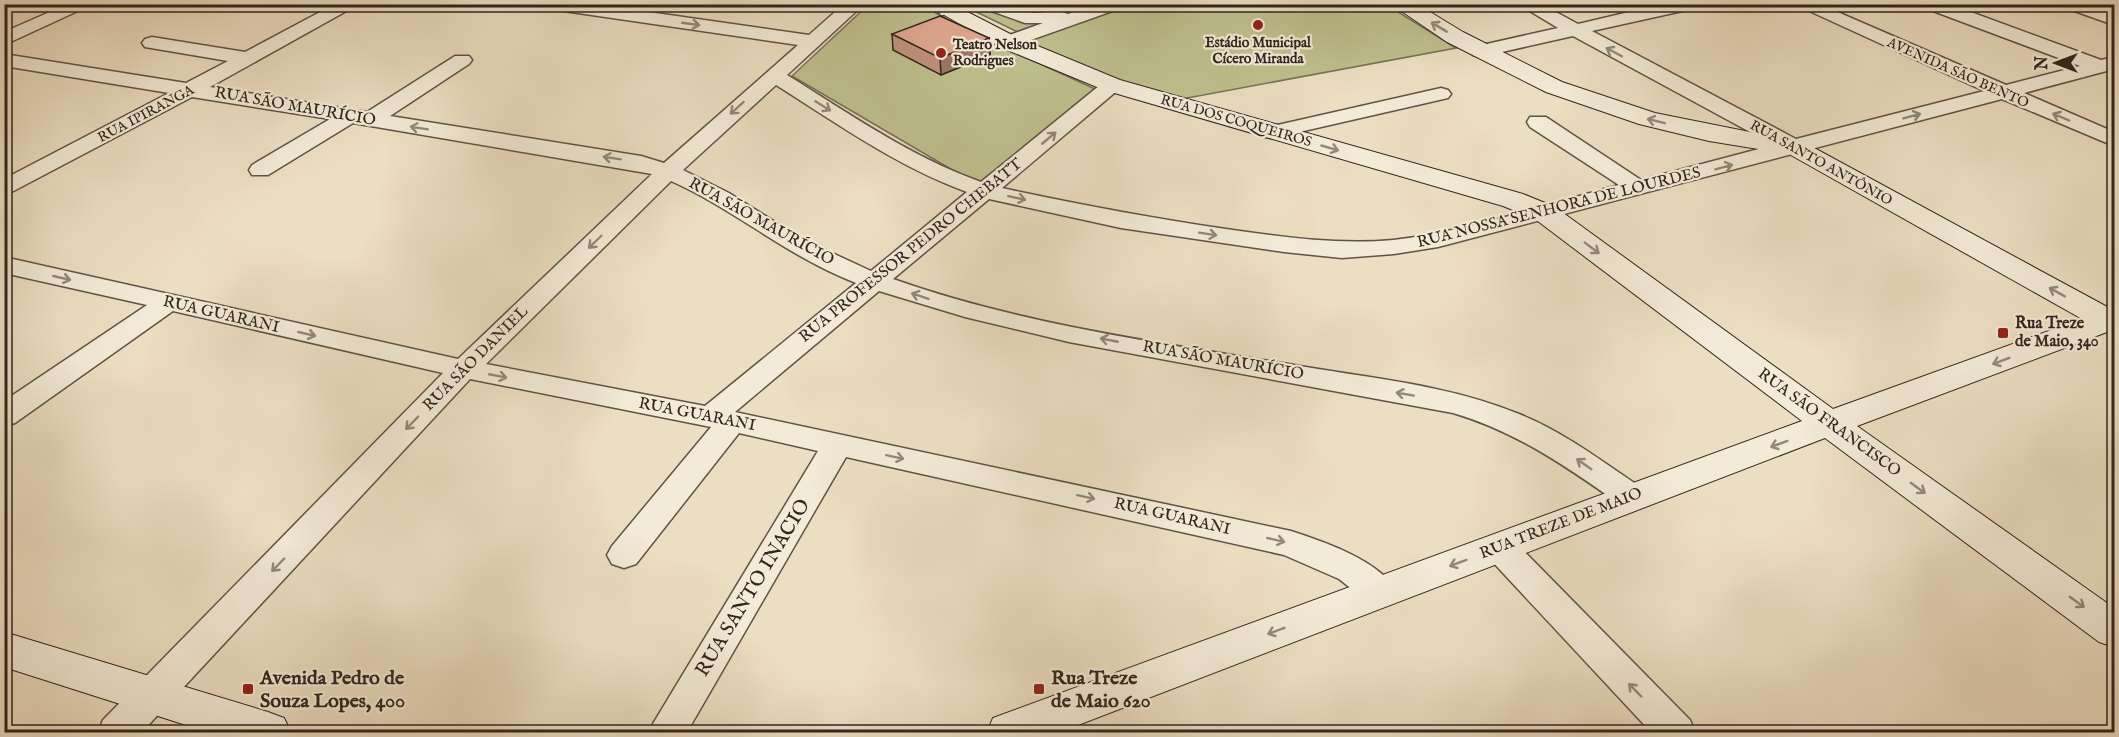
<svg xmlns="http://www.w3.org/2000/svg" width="2119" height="737" font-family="'IM FELL English',serif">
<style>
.green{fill:#bfbf8e;stroke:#787256;stroke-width:1.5}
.water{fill:#9fb9bf;stroke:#737e7f;stroke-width:1.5}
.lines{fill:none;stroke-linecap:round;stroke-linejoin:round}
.street-casing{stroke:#605348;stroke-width:3}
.secondary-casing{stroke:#31251f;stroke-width:2}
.street{fill:#f3ead7;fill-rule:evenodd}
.secondary{fill:#f3ead7;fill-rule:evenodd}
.wall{fill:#c0907d;stroke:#31251f;stroke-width:1.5}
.shaded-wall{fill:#9c7566;stroke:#31251f;stroke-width:1.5}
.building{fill:#dfa791;stroke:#31251f;stroke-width:1.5}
.oneway{stroke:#92887b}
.poi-dot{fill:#8f2418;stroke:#f3ead7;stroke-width:2}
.labels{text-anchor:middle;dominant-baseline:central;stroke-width:4.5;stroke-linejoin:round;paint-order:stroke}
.far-poi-label{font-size:14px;font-weight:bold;fill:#31251f;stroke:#f3ead7}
.far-street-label{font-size:14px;fill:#31251f;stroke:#f3ead7}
.street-label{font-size:16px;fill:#31251f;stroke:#f3ead7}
.poi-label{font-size:16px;font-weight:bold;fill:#31251f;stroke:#f3ead7;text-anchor:start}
.near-street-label{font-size:20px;fill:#31251f;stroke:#f3ead7}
.near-poi-label{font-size:20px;font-weight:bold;fill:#31251f;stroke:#f3ead7;text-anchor:start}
</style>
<rect width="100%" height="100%" fill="#ecdec2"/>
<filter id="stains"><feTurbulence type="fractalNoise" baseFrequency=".00333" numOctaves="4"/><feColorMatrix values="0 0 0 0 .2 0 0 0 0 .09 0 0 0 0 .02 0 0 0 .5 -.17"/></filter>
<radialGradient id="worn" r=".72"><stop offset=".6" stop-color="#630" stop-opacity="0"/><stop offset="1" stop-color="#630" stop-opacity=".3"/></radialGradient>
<!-- green -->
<path class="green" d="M 920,4 L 964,29 L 1095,89 L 978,185 L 792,76 L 868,5 Z
M 962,5 L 1387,5 L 1456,48 L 1182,99 L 1103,75 L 1052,55 L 1027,41 L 1026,36 Z"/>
<!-- water -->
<path class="water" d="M 1000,5 L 1091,5 L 1038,16 Z"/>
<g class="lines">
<defs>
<path id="street" d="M 68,4 L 93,4 L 4,45 L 4,32 Z
M 335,4 L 359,4 L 210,87 L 367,112 L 455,56 L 469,56 L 472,60 L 469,64 L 390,116 L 641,156 L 664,163 L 798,45 L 550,9 L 541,4 L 592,4 L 809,35 L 844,4 L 864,4 L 787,75 C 850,114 911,157 981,182 L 1105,81 L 1119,81 L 1122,85 L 1119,89 L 1002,188 C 1077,204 1150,218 1226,229 C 1282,237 1337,245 1393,240 C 1465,232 1548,204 1619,185 L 1530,127 L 1527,122 L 1530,117 L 1546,117 L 1641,180 L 1774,145 L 1573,36 L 1480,57 L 1473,55 L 1470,51 L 1473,47 L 1558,28 L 1518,4 L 1541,4 L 1578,24 L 1663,4 L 1699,4 L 1696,8 L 1592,31 L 1796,139 L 1984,91 L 1794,4 L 1819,4 L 2006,85 L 2080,66 L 1925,8 L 1922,4 L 1949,4 L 2101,60 L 2114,57 L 2114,69 L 2024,93 L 2114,132 L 2114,146 L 2002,99 L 1438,247 L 1394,254 L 1342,258 L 1284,252 L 1121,228 L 989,199 L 893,279 C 1026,326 1168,344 1306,367 C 1378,379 1451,386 1519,414 C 1564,432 1603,462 1643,489 L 1648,497 L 1643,505 L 1632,509 L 1621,505 C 1567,467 1517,432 1453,413 L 1069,342 L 965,317 L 879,291 L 735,412 L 1291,531 C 1322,541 1381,561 1396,591 L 1391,601 L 1379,605 L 1367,601 L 1339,579 L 1284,555 L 846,457 L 687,732 L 648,732 L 818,451 L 739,433 L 636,564 L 624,568 L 612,564 L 607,555 L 612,546 L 711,427 L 470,379 L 142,732 L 98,732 L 103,720 L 443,373 L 173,311 L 15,423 L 4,426 L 4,401 L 147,305 L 4,273 L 4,257 L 458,359 L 652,174 L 353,123 L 268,175 L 252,175 L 249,170 L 252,165 L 330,119 L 192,97 L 4,196 L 4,179 L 169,93 L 4,66 L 4,54 L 186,83 L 228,61 L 145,47 L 142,43 L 145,39 L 152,37 L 245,52 ZM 776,85 C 838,124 898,167 967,192 L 871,271 L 804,240 L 729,193 L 683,170 ZM 671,181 C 736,210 788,257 856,283 L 705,406 L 486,364 Z
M 947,4 L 973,4 L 953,15 L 941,15 L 938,11 Z
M 980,4 L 1008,4 L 1033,13 L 1060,11 L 1068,14 L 1096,4 L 1124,4 L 1121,8 L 1008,48 L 1001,46 L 998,42 L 1001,38 L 1043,23 L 1025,23 L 983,8 Z
M 2063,4 L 2090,4 L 2114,14 L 2114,25 L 2066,8 Z
M 1441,88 L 1448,90 L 1451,94 L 1448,98 L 1273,138 L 1265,137 L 1262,132 L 1265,127 L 1273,126 Z
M 1500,535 L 1512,539 L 1690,720 L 1695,732 L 1651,732 L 1488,557 L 1483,548 L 1488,539 Z"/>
<path id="secondary" d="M 925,4 L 952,4 L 1016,37 L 1120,80 L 1523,194 L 1555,207 L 1833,409 L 2082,319 L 1789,154 L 1709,141 L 1639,124 L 1546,92 L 1447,42 L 1391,4 L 1417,4 L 1463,32 L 1562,82 L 1655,113 L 1805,143 L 2111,309 L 2114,309 L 2114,334 L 2107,332 L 1857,426 L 2114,608 L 2114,647 L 2099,642 L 1825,438 L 1060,732 L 987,732 L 993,718 L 1802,421 L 1535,219 L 1503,206 L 1104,90 L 1000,47 Z
M 4,632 L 268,712 L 284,718 L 291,732 L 208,732 L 4,667 Z"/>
</defs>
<!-- street casing -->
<use href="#street" class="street-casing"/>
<!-- secondary casing -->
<use href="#secondary" class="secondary-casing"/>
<!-- street -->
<use href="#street" class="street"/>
<!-- secondary -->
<use href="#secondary" class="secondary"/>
</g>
<!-- wall -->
<path class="wall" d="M 892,34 L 989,38 L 990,55 L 941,75 L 893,50 Z"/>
<!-- shaded-wall -->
<path class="shaded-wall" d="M 989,38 L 990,55 L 941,75 L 940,58 Z"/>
<!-- building -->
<path class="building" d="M 940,16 L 989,38 L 940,58 L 892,34 Z"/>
<!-- one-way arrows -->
<defs><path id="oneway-shaft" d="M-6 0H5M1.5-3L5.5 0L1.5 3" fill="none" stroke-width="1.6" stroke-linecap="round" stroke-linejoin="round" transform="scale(1.5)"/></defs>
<g class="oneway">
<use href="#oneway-shaft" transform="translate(691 24) rotate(8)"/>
<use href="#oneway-shaft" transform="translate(1439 27) rotate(-149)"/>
<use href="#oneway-shaft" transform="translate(1614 52) rotate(-152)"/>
<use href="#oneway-shaft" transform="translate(823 106) rotate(32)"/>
<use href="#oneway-shaft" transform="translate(737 108) rotate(138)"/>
<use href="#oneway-shaft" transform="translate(1912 116) rotate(-15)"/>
<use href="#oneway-shaft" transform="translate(2061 117) rotate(-157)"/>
<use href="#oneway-shaft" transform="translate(1656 121) rotate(-166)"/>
<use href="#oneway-shaft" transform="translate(419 128) rotate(-171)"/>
<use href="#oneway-shaft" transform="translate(1049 138) rotate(-40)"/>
<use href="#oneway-shaft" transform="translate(1330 148) rotate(16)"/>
<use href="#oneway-shaft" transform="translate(612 158) rotate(-171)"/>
<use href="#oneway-shaft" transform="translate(1724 167) rotate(-15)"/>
<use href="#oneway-shaft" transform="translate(1017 198) rotate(12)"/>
<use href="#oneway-shaft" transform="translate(1208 234) rotate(9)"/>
<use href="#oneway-shaft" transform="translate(595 242) rotate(136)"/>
<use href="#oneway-shaft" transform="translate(1592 248) rotate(37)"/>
<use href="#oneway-shaft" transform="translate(62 278) rotate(13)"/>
<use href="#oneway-shaft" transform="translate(2057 292) rotate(-151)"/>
<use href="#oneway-shaft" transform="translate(920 296) rotate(-162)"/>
<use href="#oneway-shaft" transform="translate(307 334) rotate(13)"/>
<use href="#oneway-shaft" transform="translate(1109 340) rotate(-169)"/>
<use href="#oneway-shaft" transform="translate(2001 361) rotate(159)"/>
<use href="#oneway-shaft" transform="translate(498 376) rotate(11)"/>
<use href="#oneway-shaft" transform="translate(1405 394) rotate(-170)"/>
<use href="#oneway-shaft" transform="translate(412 423) rotate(134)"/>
<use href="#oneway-shaft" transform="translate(1779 444) rotate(160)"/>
<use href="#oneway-shaft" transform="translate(895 457) rotate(12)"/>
<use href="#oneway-shaft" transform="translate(1584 464) rotate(-145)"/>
<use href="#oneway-shaft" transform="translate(1918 488) rotate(36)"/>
<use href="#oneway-shaft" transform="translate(1086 497) rotate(12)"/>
<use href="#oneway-shaft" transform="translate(1276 540) rotate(13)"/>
<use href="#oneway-shaft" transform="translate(1458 563) rotate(160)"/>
<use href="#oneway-shaft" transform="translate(278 565) rotate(134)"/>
<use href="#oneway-shaft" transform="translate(2077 602) rotate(36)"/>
<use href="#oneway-shaft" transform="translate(1276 631) rotate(159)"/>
<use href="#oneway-shaft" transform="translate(1635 690) rotate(-134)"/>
</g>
<!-- markers -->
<g class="poi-dot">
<circle cx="1258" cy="25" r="6"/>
<circle cx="941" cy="53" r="6"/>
<rect x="1997" y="327" width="12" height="12" rx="3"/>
<rect x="242" y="683" width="12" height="12" rx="3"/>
<rect x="1033" y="683" width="12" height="12" rx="3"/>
</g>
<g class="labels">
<!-- far-poi labels -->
<g class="far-poi-label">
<text x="1258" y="43">Estádio Municipal<tspan x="1258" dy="16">Cícero Miranda</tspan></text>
<text x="953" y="45" text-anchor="start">Teatro Nelson<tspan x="953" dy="16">Rodrigues</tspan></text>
</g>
<!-- far-street labels -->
<g class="far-street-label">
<text transform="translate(1958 73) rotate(24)">AVENIDA SÃO BENTO</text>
<text transform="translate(146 114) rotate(-28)">RUA IPIRANGA</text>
<text transform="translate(1236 121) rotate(16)">RUA DOS COQUEIROS</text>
<text transform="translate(1821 163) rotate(29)">RUA SANTO ANTÔNIO</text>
</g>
<!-- street labels -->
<g class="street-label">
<text transform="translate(295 107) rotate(10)">RUA SÃO MAURÍCIO</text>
<text transform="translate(1559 208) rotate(-14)">RUA NOSSA SENHORA DE LOURDES</text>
<text transform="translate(761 222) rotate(29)">RUA SÃO MAURÍCIO</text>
<text transform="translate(911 251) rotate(-39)">RUA PROFESSOR PEDRO CHEBATT</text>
<text transform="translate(221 315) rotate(13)">RUA GUARANI</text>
<text transform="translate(476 359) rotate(-45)">RUA SÃO DANIEL</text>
<text transform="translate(1223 361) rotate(10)">RUA SÃO MAURÍCIO</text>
<text transform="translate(697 415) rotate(11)">RUA GUARANI</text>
<text transform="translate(1829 423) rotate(36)">RUA SÃO FRANCISCO</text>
<text transform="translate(1172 517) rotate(13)">RUA GUARANI</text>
<text transform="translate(1561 524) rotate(-21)">RUA TREZE DE MAIO</text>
</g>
<!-- poi labels -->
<g class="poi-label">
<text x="2015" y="324">Rua Treze<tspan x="2015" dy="18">de Maio, 340</tspan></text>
</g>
<!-- near-street labels -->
<g class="near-street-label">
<text transform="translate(753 588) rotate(-59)">RUA SANTO INACIO</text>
</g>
<!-- near-poi labels -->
<g class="near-poi-label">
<text x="260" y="678">Avenida Pedro de<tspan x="260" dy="23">Souza Lopes, 400</tspan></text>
<text x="1051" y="678">Rua Treze<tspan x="1051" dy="23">de Maio 620</tspan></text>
</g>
</g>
<!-- margin -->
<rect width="2119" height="737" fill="none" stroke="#ecdec2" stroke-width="24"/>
<rect x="6" y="6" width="2107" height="725" fill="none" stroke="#31251f" stroke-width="3"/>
<rect x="12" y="12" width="2095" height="713" fill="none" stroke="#31251f" stroke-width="1.5"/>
<!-- north arrow -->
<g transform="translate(2056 63) rotate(270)" stroke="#f3ead7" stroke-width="4.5" paint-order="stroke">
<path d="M0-4.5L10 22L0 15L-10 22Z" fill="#31251f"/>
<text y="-9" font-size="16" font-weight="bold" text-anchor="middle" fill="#31251f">N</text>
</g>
<rect width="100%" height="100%" filter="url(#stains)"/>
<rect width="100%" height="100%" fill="url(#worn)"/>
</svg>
